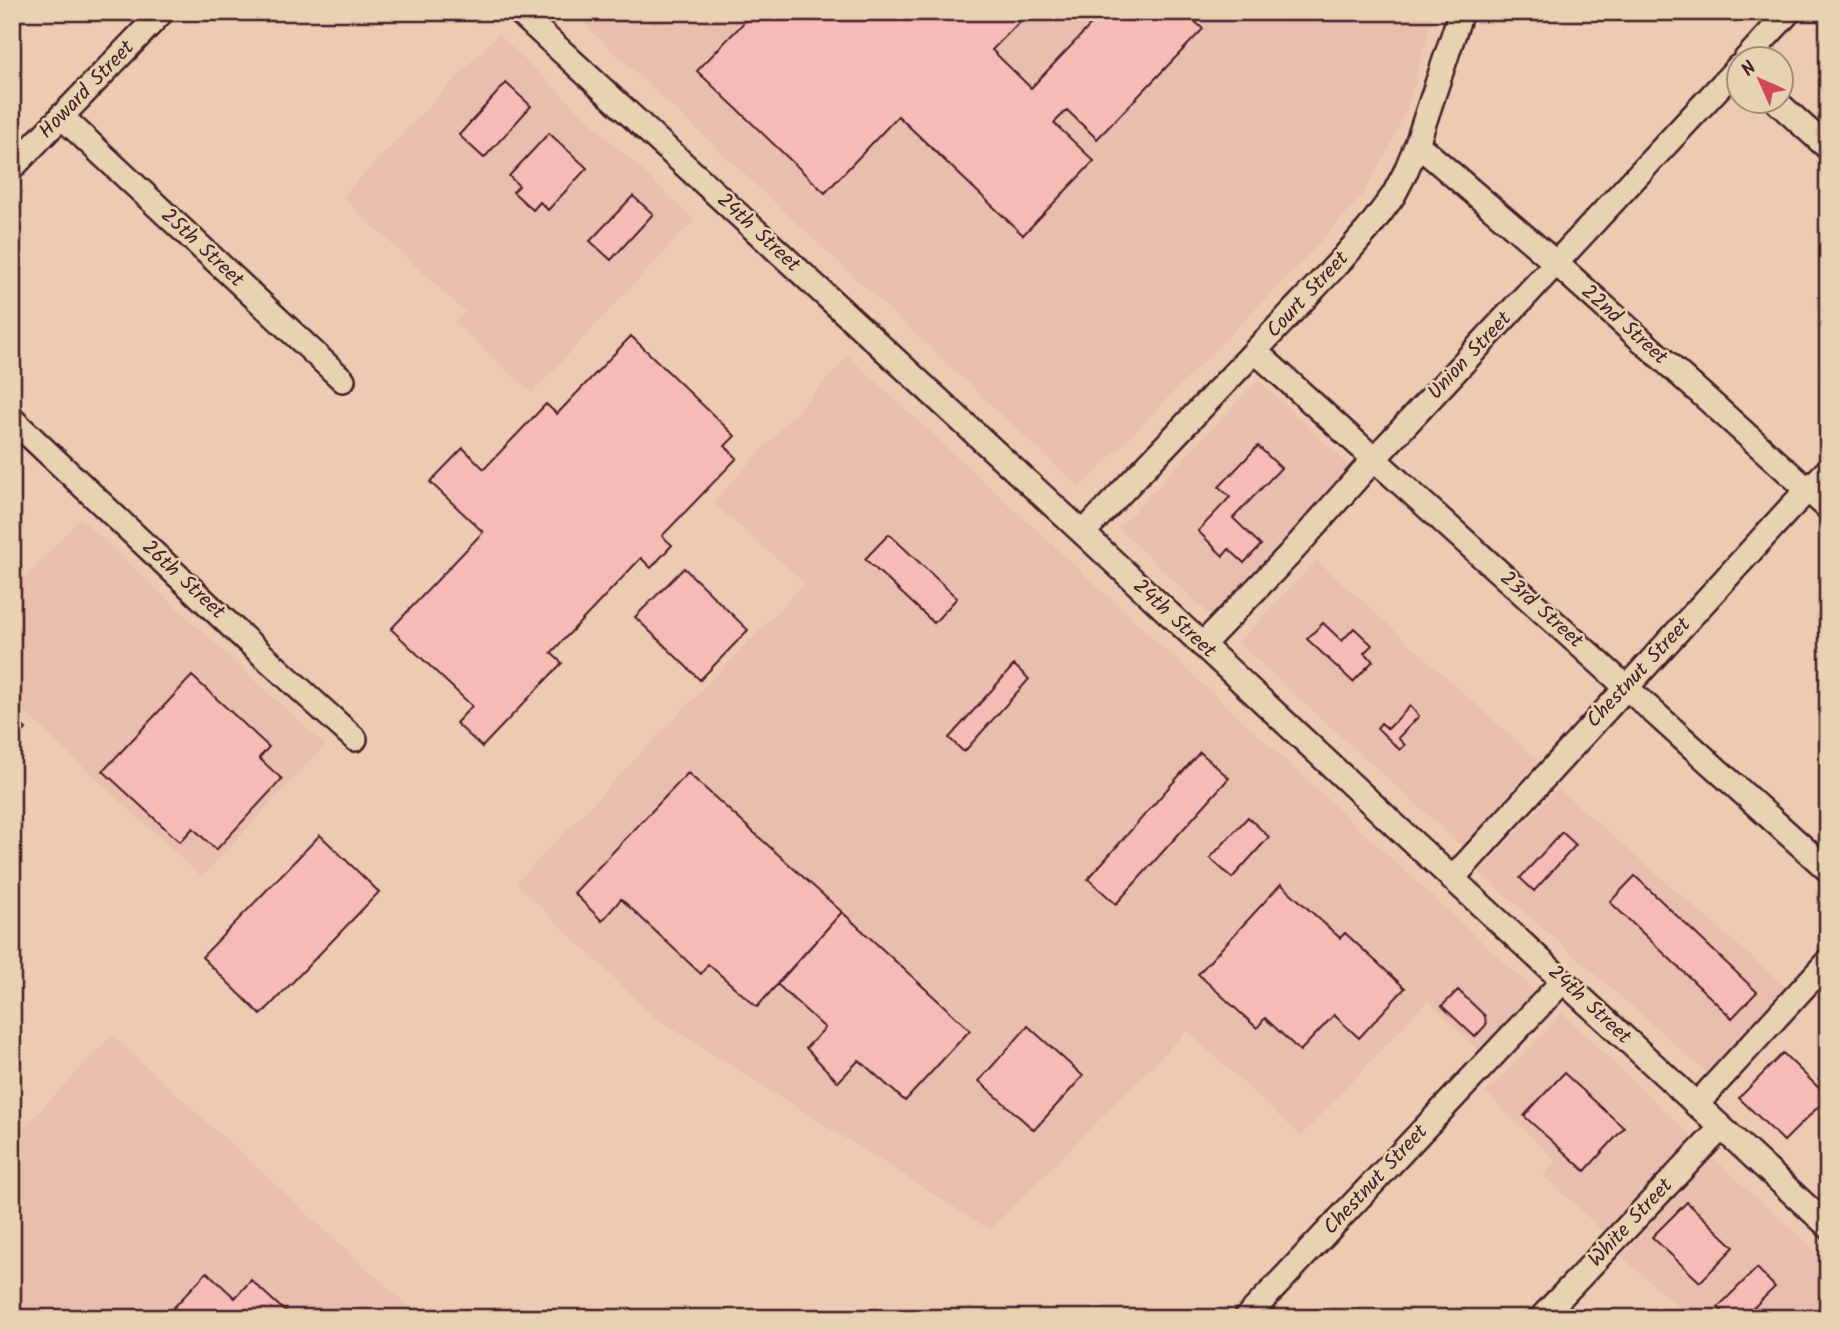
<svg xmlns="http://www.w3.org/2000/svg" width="1840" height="1330" font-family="Kalam,sans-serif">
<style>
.built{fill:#e8bfae}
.building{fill:#f7bbb6;stroke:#4a1f2b;stroke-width:2}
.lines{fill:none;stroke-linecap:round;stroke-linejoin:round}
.minor-casing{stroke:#4a1f2b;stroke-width:28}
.minor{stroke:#e7d2b1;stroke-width:23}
.labels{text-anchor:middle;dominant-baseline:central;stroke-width:5;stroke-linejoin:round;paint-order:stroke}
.street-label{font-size:21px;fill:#4a1f2b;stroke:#e7d2b1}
</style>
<rect width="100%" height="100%" fill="#eccbb2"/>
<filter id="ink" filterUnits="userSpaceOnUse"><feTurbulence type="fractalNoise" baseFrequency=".0143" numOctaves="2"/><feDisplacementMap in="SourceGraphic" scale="14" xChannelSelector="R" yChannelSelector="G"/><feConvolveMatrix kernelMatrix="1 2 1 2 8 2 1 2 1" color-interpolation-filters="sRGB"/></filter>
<g filter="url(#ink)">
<!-- built -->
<path class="built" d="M 571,12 L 1434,12 L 1410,99 L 1392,143 L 1362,195 L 1315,248 L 1080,488 Z
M 498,34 L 694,220 L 532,393 L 454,322 L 465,312 L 342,197 Z
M 848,356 L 1534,990 L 1479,1051 L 1428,1000 L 1301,1136 L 1187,1031 L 990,1230 L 653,1016 L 516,883 L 805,583 L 713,503 Z
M 1258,380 L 1353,469 L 1212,617 L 1118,528 Z
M 80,518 L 325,745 L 202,877 L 12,701 L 12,592 Z
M 1317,560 L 1538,761 L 1463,847 L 1238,643 Z
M 1558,788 L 1786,987 L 1706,1072 L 1479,872 Z
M 1562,1013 L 1693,1138 L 1604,1232 L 1543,1175 L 1556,1161 L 1486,1093 Z
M 112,1035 L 421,1318 L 12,1318 L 12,1140 Z
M 1712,1157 L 1828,1262 L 1828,1304 L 1815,1318 L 1690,1318 L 1622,1256 Z"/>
<!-- building -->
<path class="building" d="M 754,12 L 1029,12 L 992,50 L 1031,88 L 1103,12 L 1198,12 L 1192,19 L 1203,29 L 1097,139 L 1067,110 L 1054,123 L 1094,161 L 1023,235 L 898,116 L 825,193 L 697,71 Z
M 506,83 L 531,106 L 484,158 L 459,135 Z
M 549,133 L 587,168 L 548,210 L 540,202 L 533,210 L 513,192 L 519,186 L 509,176 Z
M 633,196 L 653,214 L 611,260 L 590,241 Z
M 631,336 L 735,436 L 725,446 L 737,458 L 662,536 L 672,545 L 651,568 L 641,558 L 551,653 L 562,663 L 482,747 L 456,723 L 472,706 L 391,629 L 483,532 L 430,482 L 463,448 L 484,469 L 546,404 L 557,414 Z
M 1258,446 L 1281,468 L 1233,518 L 1261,545 L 1244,563 L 1229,549 L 1223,556 L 1198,531 L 1230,497 L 1219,487 Z
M 889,534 L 957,598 L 934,623 L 865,559 Z
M 684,568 L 748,630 L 700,680 L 635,617 Z
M 1323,623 L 1342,641 L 1354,628 L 1372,645 L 1364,653 L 1373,661 L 1353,682 L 1307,639 Z
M 1014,665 L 1029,679 L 964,752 L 949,738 Z
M 192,676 L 269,747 L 259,758 L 282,779 L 216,850 L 193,828 L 180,842 L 103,771 Z
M 1410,706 L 1419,716 L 1398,738 L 1405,745 L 1400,750 L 1377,728 L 1381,723 L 1388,729 Z
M 12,716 L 26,729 L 12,744 Z
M 1200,752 L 1229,778 L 1116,904 L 1088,879 Z
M 688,773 L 842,912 L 757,1007 L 708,964 L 701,974 L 621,899 L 602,921 L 574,893 Z
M 1248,817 L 1269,837 L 1232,878 L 1210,858 Z
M 1562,832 L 1576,845 L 1534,891 L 1520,878 Z
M 320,835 L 379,892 L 261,1015 L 202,957 Z
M 1635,876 L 1757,992 L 1732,1018 L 1610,902 Z
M 1281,884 L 1340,938 L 1345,933 L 1405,988 L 1359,1038 L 1334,1015 L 1300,1051 L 1265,1018 L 1257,1028 L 1198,974 Z
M 842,912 L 970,1030 L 905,1101 L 859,1060 L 838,1082 L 806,1048 L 825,1028 L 777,984 Z
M 1458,990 L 1485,1016 L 1486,1025 L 1475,1037 L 1442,1006 Z
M 1028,1026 L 1083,1076 L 1034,1130 L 979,1081 Z
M 1783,1053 L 1828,1097 L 1784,1141 L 1739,1098 Z
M 1564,1073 L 1624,1128 L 1585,1171 L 1524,1116 Z
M 1687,1202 L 1734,1247 L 1700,1282 L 1652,1237 Z
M 1757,1268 L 1775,1287 L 1743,1318 L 1729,1318 L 1718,1307 Z
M 207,1272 L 235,1298 L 251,1280 L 292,1318 L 164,1318 Z"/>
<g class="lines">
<defs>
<path id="minor" d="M 519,12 L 1083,533 L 1400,830 L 1828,1226
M 1745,60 L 1789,12
M 1777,102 L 1828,148
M 61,116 L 343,380
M 1417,144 L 1557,264 L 1828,508
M 12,168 L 162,12
M 1255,351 L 1828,870
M 12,419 L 234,629 L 355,739
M 1083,533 L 1343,258 L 1369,228 L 1393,196 L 1405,173 L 1417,144 L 1461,12
M 1202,645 L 1288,556 L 1374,459 L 1738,67
M 1452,879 L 1790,508 L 1828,470
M 1696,1105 L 1828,961
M 1246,1318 L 1563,981
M 1541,1318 L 1721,1128"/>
</defs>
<!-- minor casing -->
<use href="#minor" class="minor-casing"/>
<!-- minor -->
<use href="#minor" class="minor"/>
</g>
</g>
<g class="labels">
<!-- street labels -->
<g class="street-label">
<text transform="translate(87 90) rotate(-46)">Howard Street</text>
<text transform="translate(758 233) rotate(43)">24th Street</text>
<text transform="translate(202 248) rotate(43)">25th Street</text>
<text transform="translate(1308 295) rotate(-47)">Court Street</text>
<text transform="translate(1624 325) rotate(42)">22nd Street</text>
<text transform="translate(1470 356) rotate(-47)">Union Street</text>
<text transform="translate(183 580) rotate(43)">26th Street</text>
<text transform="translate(1541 610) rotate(42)">23rd Street</text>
<text transform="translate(1174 619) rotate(43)">24th Street</text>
<text transform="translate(1639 673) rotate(-47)">Chestnut Street</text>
<text transform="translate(1589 1005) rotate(43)">24th Street</text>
<text transform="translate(1376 1180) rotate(-47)">Chestnut Street</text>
<text transform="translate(1631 1223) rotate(-47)">White Street</text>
</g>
</g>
<!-- margin -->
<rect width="1840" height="1330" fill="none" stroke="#e7d2b1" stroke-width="42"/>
<rect x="21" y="21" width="1798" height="1288" fill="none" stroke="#4a1f2b" stroke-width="2.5" filter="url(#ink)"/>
<!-- north arrow -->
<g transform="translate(1760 80) rotate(315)"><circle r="33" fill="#e7d2b1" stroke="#a88a7b" stroke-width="2"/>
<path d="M0-5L12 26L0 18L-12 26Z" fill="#d1495b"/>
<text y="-10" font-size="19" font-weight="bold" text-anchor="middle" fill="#4a1f2b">N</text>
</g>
</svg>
